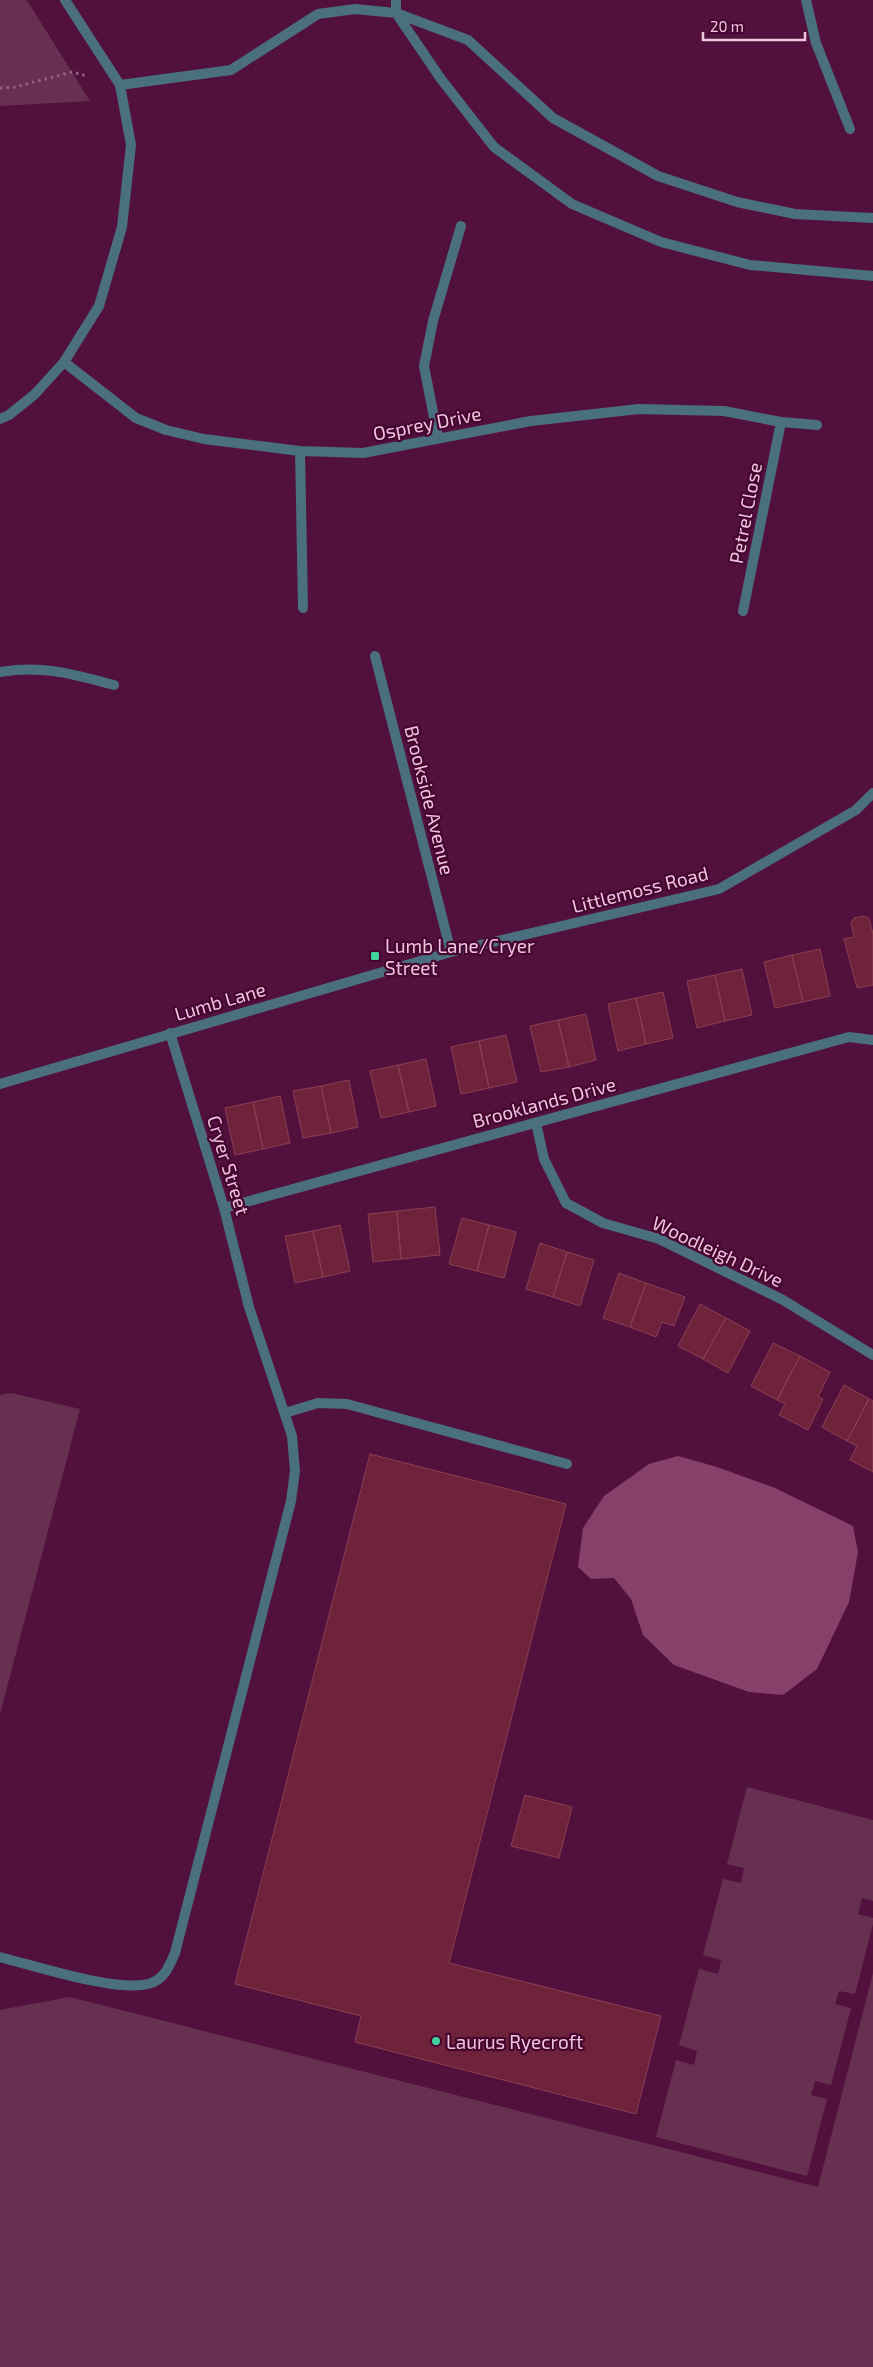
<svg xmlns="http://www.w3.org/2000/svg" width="873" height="2367" font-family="'Exo 2',sans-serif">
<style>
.green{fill:#673051}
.forest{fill:#86416a}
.building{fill:#6e233a;stroke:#8c3f54}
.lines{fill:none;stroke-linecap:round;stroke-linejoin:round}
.path{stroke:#955e80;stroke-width:3;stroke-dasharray:2.5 4;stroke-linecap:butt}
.service{stroke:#4a6f7e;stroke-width:10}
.minor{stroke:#4a6f7e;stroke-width:10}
.tertiary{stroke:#4a6f7e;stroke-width:10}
.poi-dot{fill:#42d4a0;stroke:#460431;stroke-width:2}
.labels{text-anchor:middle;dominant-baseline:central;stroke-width:4.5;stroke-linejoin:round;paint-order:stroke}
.street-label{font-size:19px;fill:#eec5db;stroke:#460431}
.poi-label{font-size:19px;fill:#eec5db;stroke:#460431;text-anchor:start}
</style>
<rect width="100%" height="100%" fill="#52113c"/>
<!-- green -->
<path class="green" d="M 0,0 L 25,0 L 28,2 L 90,101 L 0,106 Z
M 11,1393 L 80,1409 L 0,1714 L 0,1395 Z
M 747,1787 L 873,1820 L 873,1901 L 862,1898 L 858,1914 L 873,1918 L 873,1924 L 855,1994 L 839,1991 L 835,2004 L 851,2008 L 831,2085 L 815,2081 L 811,2095 L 827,2099 L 807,2176 L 656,2137 L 676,2060 L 694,2065 L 697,2051 L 679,2045 L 699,1969 L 718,1974 L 721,1960 L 703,1955 L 723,1879 L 741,1883 L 744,1868 L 727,1864 Z
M 873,1973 L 873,2367 L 0,2367 L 0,2010 L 70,1997 L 818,2187 Z"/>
<!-- forest -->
<path class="forest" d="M 678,1456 L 717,1467 L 775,1488 L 853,1526 L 858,1552 L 849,1602 L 817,1669 L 783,1695 L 749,1692 L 674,1665 L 643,1635 L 631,1599 L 614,1578 L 591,1579 L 578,1567 L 583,1528 L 604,1496 L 649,1464 Z"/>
<!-- building -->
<path class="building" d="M 863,916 L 869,918 L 873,934 L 873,985 L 857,988 L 844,939 L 854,937 L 851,923 L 854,918 Z
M 820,949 L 830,996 L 803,1002 L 792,955 Z
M 792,955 L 803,1002 L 775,1008 L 764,962 Z
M 742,969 L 752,1015 L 725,1021 L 715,975 Z
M 715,975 L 725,1021 L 697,1028 L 687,981 Z
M 663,992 L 673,1038 L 646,1044 L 636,998 Z
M 636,998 L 646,1044 L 618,1051 L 608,1004 Z
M 586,1014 L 596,1060 L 569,1067 L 558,1020 Z
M 558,1020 L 569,1067 L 541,1072 L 530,1026 Z
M 506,1035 L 517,1082 L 489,1088 L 479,1041 Z
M 479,1041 L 489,1088 L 461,1094 L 451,1047 Z
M 426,1059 L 436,1106 L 409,1112 L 398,1065 Z
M 398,1065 L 409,1112 L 381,1118 L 370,1071 Z
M 349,1080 L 358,1127 L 331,1133 L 321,1086 Z
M 321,1086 L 331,1133 L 303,1138 L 293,1091 Z
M 280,1096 L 290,1143 L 263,1149 L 253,1102 Z
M 253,1102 L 263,1149 L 235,1155 L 225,1108 Z
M 435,1207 L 440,1255 L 401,1259 L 397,1211 Z
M 397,1211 L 401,1259 L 373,1262 L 368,1214 Z
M 462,1218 L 489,1225 L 477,1271 L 449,1264 Z
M 340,1225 L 350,1271 L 323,1277 L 313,1231 Z
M 489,1225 L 516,1232 L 504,1278 L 477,1271 Z
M 313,1231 L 323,1277 L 295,1283 L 285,1236 Z
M 540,1243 L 567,1252 L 553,1297 L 526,1289 Z
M 567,1252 L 594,1260 L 580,1306 L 553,1297 Z
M 619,1273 L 646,1283 L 630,1327 L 603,1318 Z
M 646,1283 L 685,1297 L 674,1326 L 662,1322 L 656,1337 L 630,1327 Z
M 700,1304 L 726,1318 L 703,1359 L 678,1346 Z
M 726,1318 L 750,1331 L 728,1373 L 703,1359 Z
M 773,1343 L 800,1356 L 777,1400 L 751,1386 Z
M 800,1356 L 830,1372 L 818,1397 L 823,1399 L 808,1430 L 779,1415 L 785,1404 L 777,1400 Z
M 844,1385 L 869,1399 L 847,1441 L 822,1427 Z
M 869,1399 L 873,1401 L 873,1472 L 850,1460 L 857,1446 L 847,1441 Z
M 370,1454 L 566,1504 L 449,1963 L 661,2016 L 636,2114 L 355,2042 L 361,2016 L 235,1984 Z
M 525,1795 L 572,1807 L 559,1858 L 511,1846 Z"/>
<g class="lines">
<!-- path -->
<path class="path" d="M 0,88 L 15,87 L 72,72 L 87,76"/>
<!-- service -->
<path class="service" d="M 0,672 C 44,665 72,674 114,685
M 285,1413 L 318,1403 L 347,1404 L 567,1464
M 0,1957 C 35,1966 116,1992 148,1984 C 164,1980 169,1967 175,1953 L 291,1501 L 295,1471 L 292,1436 L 249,1307"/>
<!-- minor -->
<path class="minor" d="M 806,0 L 816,43 L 850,129
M 396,13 L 441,79 L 494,147 L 572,204 L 661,242 L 750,265 L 873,276
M 396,13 L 396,0
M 120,85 L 231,70 L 318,14 L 355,9 L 396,13 L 468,40 L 553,118 L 658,176 L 737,202 L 795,214 L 873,218
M 64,362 L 136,418 L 166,430 L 204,439 L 300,451 L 363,453 L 531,421 L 639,409 L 724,411 L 781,422 L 817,425
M 0,419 L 9,415 L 35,394 L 64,362 L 99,306 L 122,227 L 131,145 L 120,85 L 65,0
M 438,438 L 424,366 L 433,321 L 461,226
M 300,451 L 303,608
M 743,611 L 781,422
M 375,656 L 451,952
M 170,1033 L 224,1208 L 249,1307
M 536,1123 L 544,1159 L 566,1203 L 603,1223 L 659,1239 L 783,1300 L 873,1355
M 224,1208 L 849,1037 L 873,1040"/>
<!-- tertiary -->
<path class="tertiary" d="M 0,1084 L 451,952 L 719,889 L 856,810 L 873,793"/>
</g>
<!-- markers -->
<g class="poi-dot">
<rect x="370" y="951" width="10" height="10" rx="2.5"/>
<circle cx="436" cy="2041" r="5"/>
</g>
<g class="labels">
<!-- street labels -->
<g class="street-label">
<text transform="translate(427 423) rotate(-11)">Osprey Drive</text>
<text transform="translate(745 513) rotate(-79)">Petrel Close</text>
<text transform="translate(430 800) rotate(76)">Brookside Avenue</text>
<text transform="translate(640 889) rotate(-14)">Littlemoss Road</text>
<text transform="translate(220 1001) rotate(-16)">Lumb Lane</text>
<text transform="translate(544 1102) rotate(-15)">Brooklands Drive</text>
<text transform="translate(229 1165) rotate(73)">Cryer Street</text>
<text transform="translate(718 1251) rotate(25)">Woodleigh Drive</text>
</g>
<!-- poi labels -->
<g class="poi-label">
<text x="385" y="945">Lumb Lane/Cryer<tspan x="385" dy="22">Street</tspan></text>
<text x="446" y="2041">Laurus Ryecroft</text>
</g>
</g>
<!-- scale -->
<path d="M703 32v8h102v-8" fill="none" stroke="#eec5db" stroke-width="2.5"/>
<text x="710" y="32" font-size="15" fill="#eec5db" stroke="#460431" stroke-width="4" paint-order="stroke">20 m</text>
</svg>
